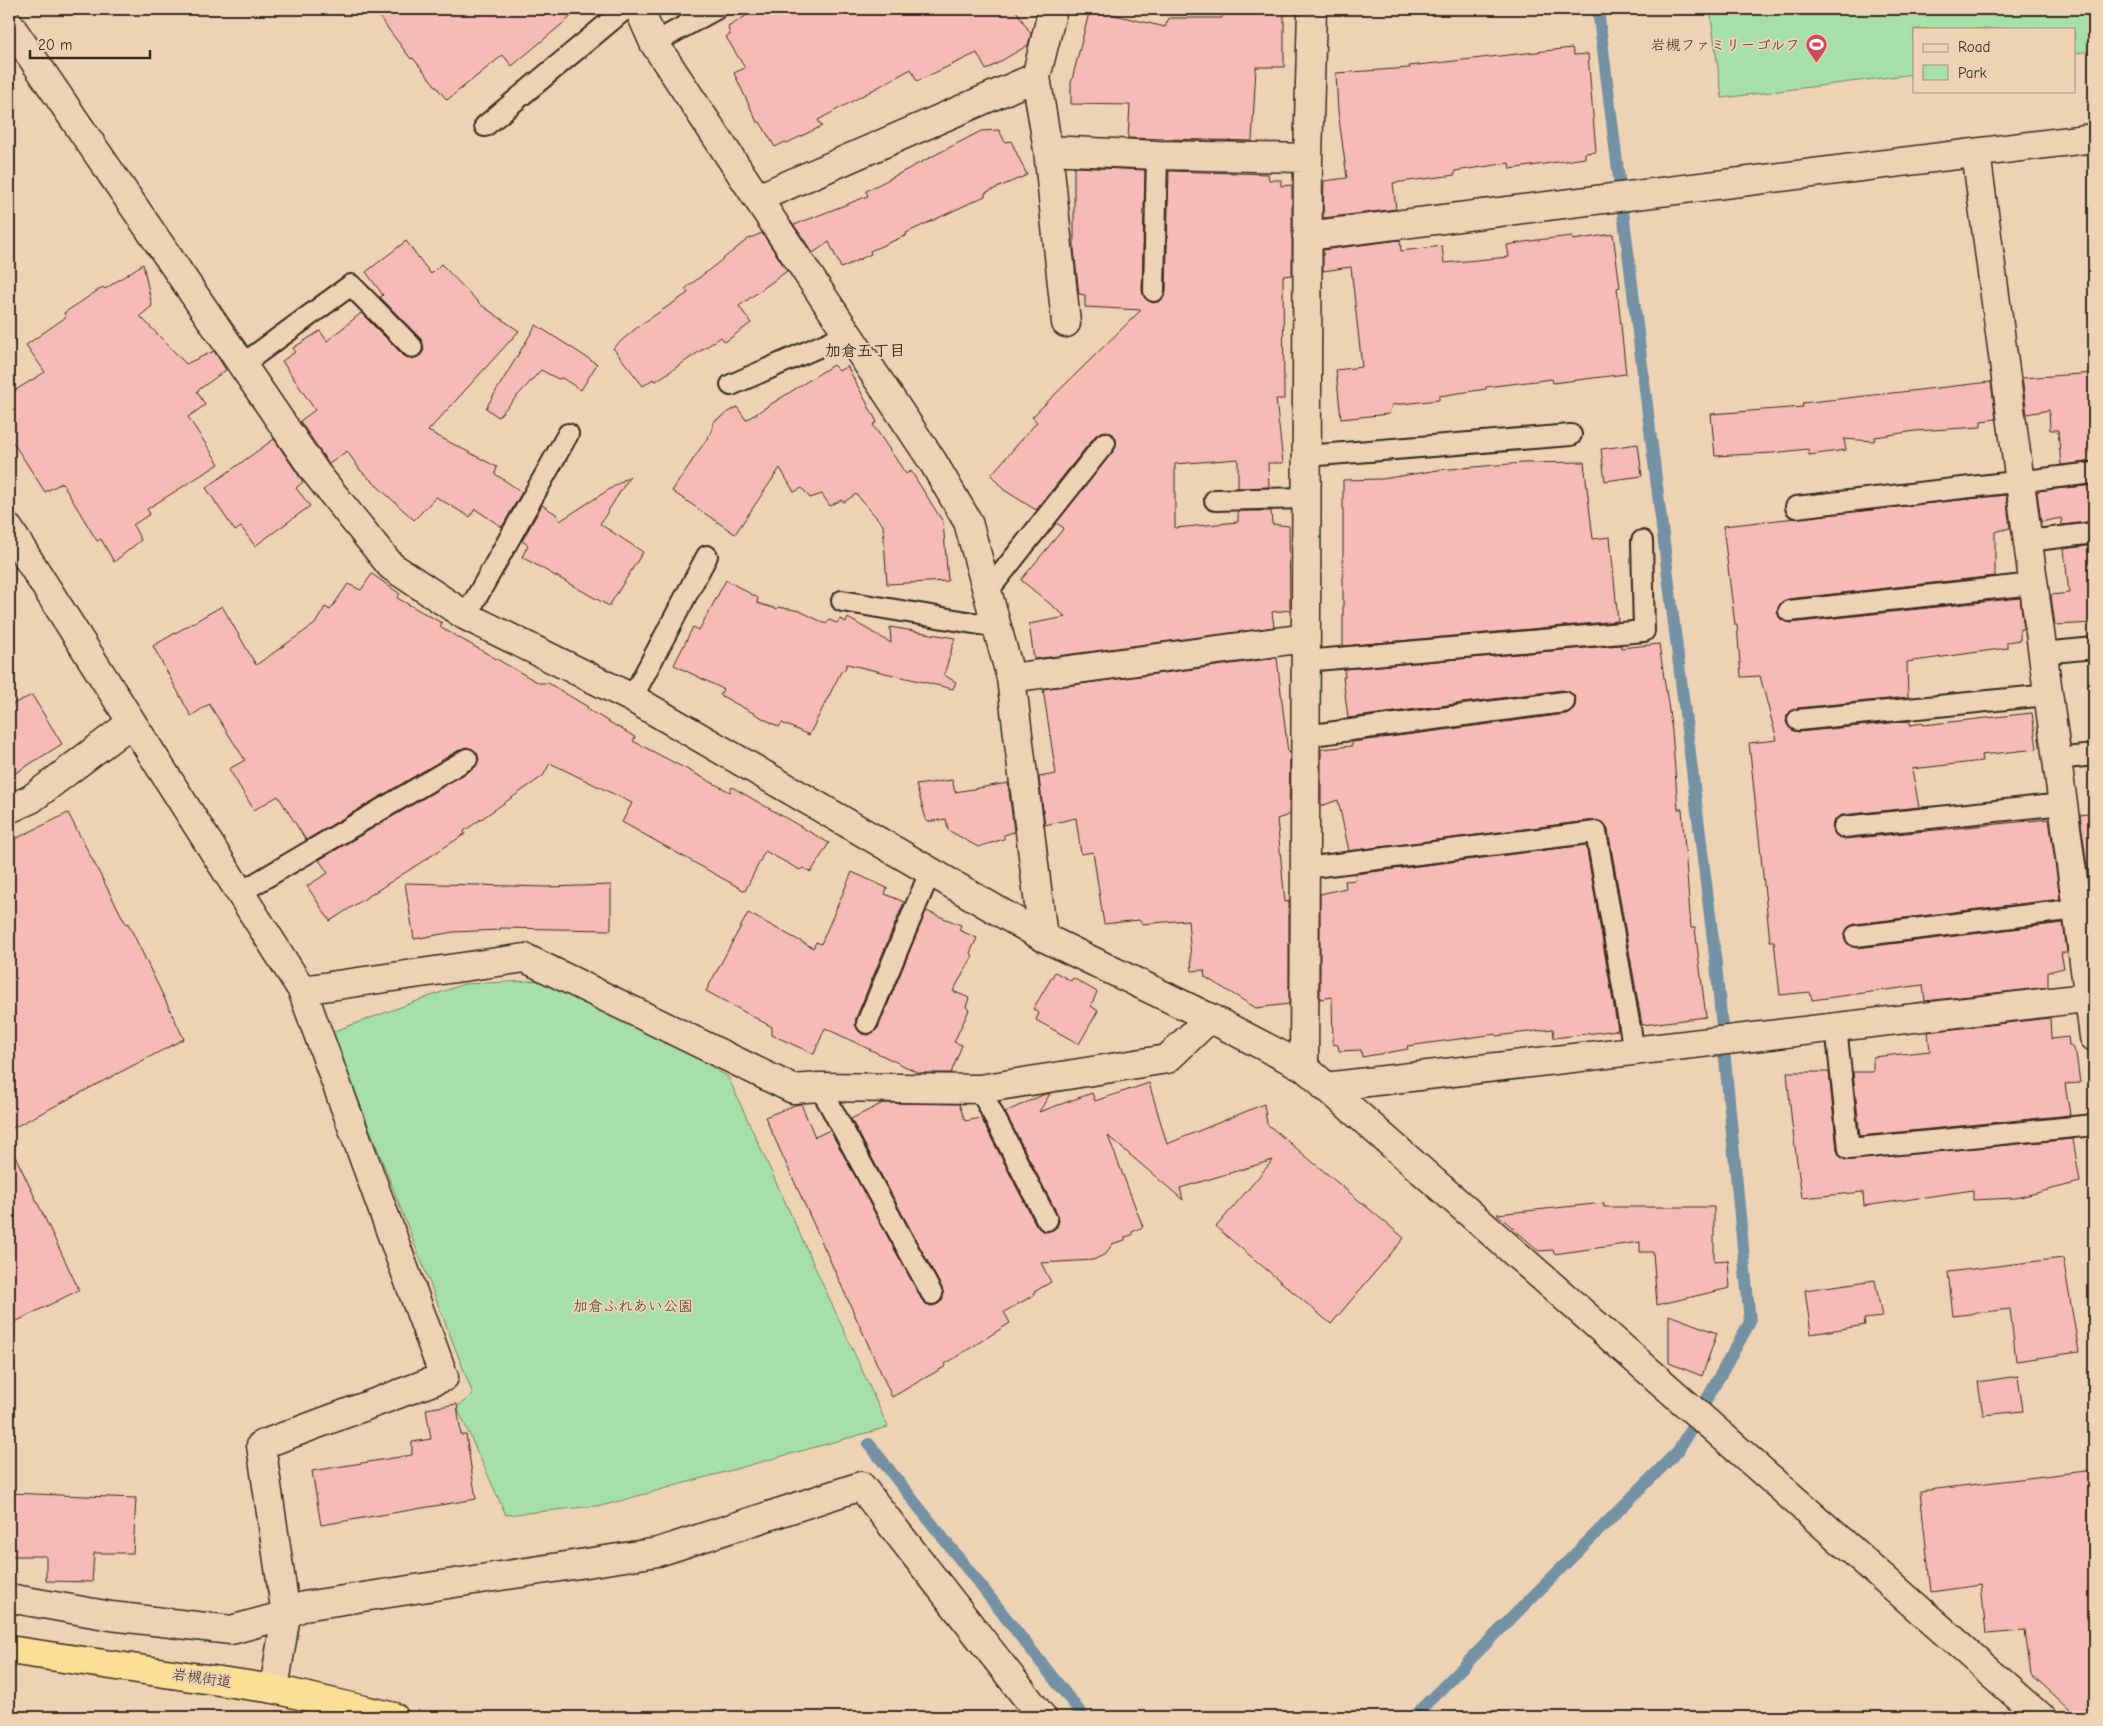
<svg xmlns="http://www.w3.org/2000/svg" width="2103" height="1726" font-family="'Comic Neue','Klee One',sans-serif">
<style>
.green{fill:#a7e0a6;stroke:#718562}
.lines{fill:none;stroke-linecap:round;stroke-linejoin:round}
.stream{stroke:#7592a4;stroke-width:12}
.building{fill:#f7bbb7;stroke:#3b2a1e}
.lane-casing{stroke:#3b2a1e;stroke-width:24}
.street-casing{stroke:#3b2a1e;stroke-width:31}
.secondary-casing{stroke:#3b2a1e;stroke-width:31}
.highway-casing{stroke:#3b2a1e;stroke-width:31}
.lane{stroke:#edd2b4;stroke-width:20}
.street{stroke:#edd2b4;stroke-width:28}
.secondary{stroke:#edd2b4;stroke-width:28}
.highway{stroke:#fbdf96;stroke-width:28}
.labels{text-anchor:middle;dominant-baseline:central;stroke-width:4;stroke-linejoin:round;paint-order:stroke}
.poi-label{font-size:15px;fill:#3b2a1e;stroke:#edd2b4;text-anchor:end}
.park-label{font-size:15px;fill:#4b4532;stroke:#edd2b4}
.street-label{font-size:15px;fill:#3b2a1e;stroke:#edd2b4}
.neighbourhood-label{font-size:16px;font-weight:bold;fill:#3b2a1e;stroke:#edd2b4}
</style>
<rect width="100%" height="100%" fill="#edd2b4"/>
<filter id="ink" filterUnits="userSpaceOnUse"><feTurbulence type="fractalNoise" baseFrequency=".02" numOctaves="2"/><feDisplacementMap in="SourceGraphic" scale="10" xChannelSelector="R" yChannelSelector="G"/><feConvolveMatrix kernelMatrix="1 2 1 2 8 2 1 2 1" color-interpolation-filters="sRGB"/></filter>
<g filter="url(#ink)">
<!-- green -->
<path class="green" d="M 1710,9 L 2094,9 L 2094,51 L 2074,53 L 2074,29 L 1914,29 L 1914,74 L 1722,98 Z
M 549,980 L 644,1025 L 728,1077 L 888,1427 L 605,1505 L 506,1515 L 457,1407 L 473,1394 L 332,1032 L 464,984 Z"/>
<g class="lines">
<!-- stream -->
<path class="stream" d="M 869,1444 L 1084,1717
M 1413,1717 L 1678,1451 L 1750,1322 L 1716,964 L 1598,9"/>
</g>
<!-- building -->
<path class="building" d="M 373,9 L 580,9 L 512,66 L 503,55 L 447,100 L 413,58 L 411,59 Z
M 757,9 L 1015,9 L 1031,34 L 1028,45 L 986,70 L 977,53 L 917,81 L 911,69 L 818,120 L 822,126 L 787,143 L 785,142 L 775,147 L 760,122 L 757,122 L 734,73 L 745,68 L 726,37 L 730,35 L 728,27 Z
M 1090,9 L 1165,27 L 1169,18 L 1222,18 L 1223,9 L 1284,9 L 1284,67 L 1256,67 L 1252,141 L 1128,138 L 1130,105 L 1071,104 L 1071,83 Z
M 1572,48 L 1574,55 L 1588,54 L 1596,152 L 1585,153 L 1585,158 L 1510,169 L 1509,163 L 1455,171 L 1455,175 L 1393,183 L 1396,209 L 1323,218 L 1324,181 L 1347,178 L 1338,111 L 1336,73 L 1410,68 L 1409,66 Z
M 999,130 L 1005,142 L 1011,141 L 1027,175 L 985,193 L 985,196 L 906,233 L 907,235 L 870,251 L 871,254 L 841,268 L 829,242 L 813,253 L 794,225 L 868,196 L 866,191 L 981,131 Z
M 1074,167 L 1145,170 L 1142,291 L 1144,297 L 1153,303 L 1160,301 L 1166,291 L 1169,171 L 1268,174 L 1269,180 L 1281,180 L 1281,186 L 1292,185 L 1292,275 L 1283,276 L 1284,399 L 1276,399 L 1283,463 L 1268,463 L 1269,487 L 1238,488 L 1238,459 L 1175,464 L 1175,528 L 1238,522 L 1238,511 L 1271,511 L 1272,524 L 1289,526 L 1290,610 L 1272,612 L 1274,627 L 1034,659 L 1029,624 L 1066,617 L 1021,580 L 1064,528 L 1056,523 L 1114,450 L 1116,439 L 1113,434 L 1107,431 L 1101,432 L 1096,435 L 1036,510 L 1004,490 L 991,475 L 1037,422 L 1032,417 L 1141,310 L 1085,307 L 1085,295 L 1079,294 L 1074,249 Z
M 762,233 L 787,271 L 739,306 L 751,323 L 725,342 L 721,337 L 656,381 L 653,379 L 643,386 L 613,348 L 640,325 L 688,293 L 685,289 L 748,239 Z
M 1613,234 L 1620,287 L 1617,288 L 1626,374 L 1553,383 L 1552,379 L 1486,387 L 1486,389 L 1439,396 L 1439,400 L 1392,405 L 1389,414 L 1341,419 L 1336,370 L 1362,367 L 1351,267 L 1323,271 L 1323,250 L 1400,240 L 1401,251 L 1442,246 L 1444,263 L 1509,257 L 1507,245 L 1537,240 L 1572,236 L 1573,240 Z
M 406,241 L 431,274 L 441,264 L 481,305 L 519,331 L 428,431 L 497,467 L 495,474 L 522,492 L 502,527 L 475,509 L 470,517 L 436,497 L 414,520 L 360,470 L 347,451 L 329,464 L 300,421 L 315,410 L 282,361 L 295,352 L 293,348 L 320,331 L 327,341 L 361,313 L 404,356 L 414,359 L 421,355 L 424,350 L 421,339 L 380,297 L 383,295 L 366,272 Z
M 143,264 L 152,306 L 140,316 L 186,364 L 214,351 L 226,370 L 197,391 L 205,405 L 188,417 L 219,464 L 147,509 L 150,514 L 133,525 L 141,540 L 114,562 L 101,539 L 97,541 L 62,483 L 45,492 L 9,436 L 9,394 L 45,372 L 26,345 L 66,317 L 64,313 L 103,287 L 105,289 Z
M 536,325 L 597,364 L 581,390 L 562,378 L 558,379 L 541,370 L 498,417 L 486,408 Z
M 833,365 L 839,371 L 847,366 L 877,422 L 873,425 L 906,474 L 911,471 L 943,522 L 948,581 L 887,584 L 883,525 L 856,494 L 844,502 L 841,500 L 830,506 L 822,494 L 810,498 L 802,488 L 794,492 L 780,468 L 735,534 L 672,491 L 712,431 L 713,422 L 737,407 L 746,420 Z
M 2094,373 L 2094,461 L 2061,465 L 2058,430 L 2050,430 L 2049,410 L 2027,414 L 2022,378 Z
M 1991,382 L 1996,419 L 1981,421 L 1981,427 L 1915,431 L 1875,437 L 1874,441 L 1844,439 L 1846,450 L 1809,455 L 1808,449 L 1772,453 L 1715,456 L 1711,414 L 1803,407 L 1802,403 Z
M 274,439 L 303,482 L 296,488 L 310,506 L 255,546 L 241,527 L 235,531 L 206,488 Z
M 1638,444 L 1642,476 L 1605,481 L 1601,449 Z
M 1584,462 L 1593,539 L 1610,537 L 1618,621 L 1343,646 L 1343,480 L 1382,479 L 1438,470 L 1522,463 Z
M 630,476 L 600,524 L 643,552 L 609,606 L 522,557 L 528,545 L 522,541 L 542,505 L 556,514 L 560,521 Z
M 2094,485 L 2094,521 L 2062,525 L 2061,518 L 2041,522 L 2037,491 Z
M 2006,495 L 2010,528 L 1995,532 L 1995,576 L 1788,599 L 1782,602 L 1777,612 L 1780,618 L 1790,623 L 2020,598 L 2024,629 L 2020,629 L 2020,640 L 2007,642 L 2007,648 L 1907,662 L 1908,697 L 1797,708 L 1787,715 L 1786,722 L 1793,731 L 1799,732 L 1910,721 L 1910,725 L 1923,723 L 1923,725 L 2032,713 L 2037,749 L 1981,755 L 1982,761 L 1912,769 L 1919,807 L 1842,815 L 1833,822 L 1832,829 L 1839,838 L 1845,839 L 2049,819 L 2060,899 L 1855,924 L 1849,927 L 1844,937 L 1847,943 L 1857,948 L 2063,923 L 2067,953 L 2061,953 L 2064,968 L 2048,972 L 2048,987 L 1925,1001 L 1923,985 L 1812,1000 L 1810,992 L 1780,995 L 1774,941 L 1770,941 L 1749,743 L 1777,740 L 1760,676 L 1741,677 L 1737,625 L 1735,625 L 1723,526 Z
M 2094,545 L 2094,623 L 2055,625 L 2051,595 L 2069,593 L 2064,549 Z
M 372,574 L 400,594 L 397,598 L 442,623 L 440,627 L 539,683 L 548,683 L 588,707 L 587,709 L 635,737 L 633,741 L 730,792 L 732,787 L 829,843 L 811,872 L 803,868 L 800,870 L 765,851 L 745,891 L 622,822 L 632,803 L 550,763 L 543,776 L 464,831 L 465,834 L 330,921 L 307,886 L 328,873 L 319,860 L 473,769 L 479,759 L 477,753 L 467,747 L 461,749 L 306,840 L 278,796 L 254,810 L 229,769 L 245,760 L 209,704 L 191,716 L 153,646 L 222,606 L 256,665 L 315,624 L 325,607 L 330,610 L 348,584 L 361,590 Z
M 726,580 L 758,598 L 757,603 L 777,609 L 778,607 L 800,611 L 826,624 L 829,620 L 837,623 L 840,619 L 846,622 L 848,618 L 891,643 L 890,627 L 955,638 L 944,675 L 956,682 L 953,689 L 847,664 L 844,671 L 842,670 L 809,735 L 782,723 L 779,727 L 720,695 L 723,689 L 674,665 L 693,627 L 699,630 Z
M 1659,644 L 1672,731 L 1678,809 L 1682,809 L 1691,928 L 1695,928 L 1706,1017 L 1642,1025 L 1608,830 L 1605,824 L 1595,820 L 1349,851 L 1338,800 L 1321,806 L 1321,749 L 1352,746 L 1352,742 L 1566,714 L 1572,711 L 1575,706 L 1576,700 L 1573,694 L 1562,690 L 1348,718 L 1343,677 L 1345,677 L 1344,669 L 1621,645 L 1621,648 Z
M 1277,658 L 1288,753 L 1290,752 L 1289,815 L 1277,819 L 1285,902 L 1289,901 L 1289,1004 L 1256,1008 L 1205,977 L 1204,970 L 1192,971 L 1188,920 L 1142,924 L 1139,920 L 1104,924 L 1093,852 L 1081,854 L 1076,818 L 1045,825 L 1039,777 L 1056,774 L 1043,689 Z
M 32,695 L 62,744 L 9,777 L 9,706 Z
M 952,780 L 955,792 L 1008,783 L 1014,832 L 1004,835 L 1004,839 L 978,847 L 948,830 L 946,819 L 927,822 L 916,785 Z
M 68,813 L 126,924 L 128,923 L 184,1039 L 9,1130 L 9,842 Z
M 2094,813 L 2094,895 L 2091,895 L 2080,815 Z
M 1586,845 L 1618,1030 L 1554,1038 L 1553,1029 L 1496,1036 L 1496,1034 L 1407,1046 L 1408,1049 L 1362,1057 L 1361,1050 L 1339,1051 L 1338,1045 L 1333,1044 L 1332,997 L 1320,999 L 1320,894 L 1346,888 L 1345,881 L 1356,880 L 1355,874 Z
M 852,872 L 887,888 L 885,894 L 904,902 L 856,1018 L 855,1025 L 862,1034 L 869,1035 L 878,1028 L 926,911 L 961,925 L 959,930 L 977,938 L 970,953 L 973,956 L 953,991 L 969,998 L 966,1007 L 969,1010 L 954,1042 L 962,1045 L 951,1073 L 919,1073 L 825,1028 L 814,1054 L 772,1035 L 772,1027 L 706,991 L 748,913 L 813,948 L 816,942 L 821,944 Z
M 405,883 L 547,887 L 611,885 L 611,930 L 500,928 L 500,930 L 453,932 L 414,939 Z
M 1055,972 L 1071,981 L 1073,978 L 1097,992 L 1091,1006 L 1098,1011 L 1079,1044 L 1036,1020 L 1039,1013 L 1033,1009 Z
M 2050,1018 L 2051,1039 L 2068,1037 L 2069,1045 L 2072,1046 L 2074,1052 L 2076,1053 L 2080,1083 L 2065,1084 L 2070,1115 L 1860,1136 L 1853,1072 L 1873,1072 L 1873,1057 L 1930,1051 L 1928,1032 Z
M 1787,1072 L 1829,1072 L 1837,1150 L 1840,1156 L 1845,1160 L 2073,1139 L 2080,1182 L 2016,1198 L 1973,1200 L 1973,1190 L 1864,1206 L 1863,1192 L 1802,1198 L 1792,1125 Z
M 1149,1083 L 1167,1144 L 1264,1104 L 1267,1124 L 1404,1238 L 1331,1324 L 1216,1227 L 1273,1160 L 1180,1188 L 1183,1200 L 1108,1136 L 1143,1227 L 1132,1232 L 1132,1235 L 1125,1237 L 1125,1240 L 1112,1244 L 1106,1254 L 1093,1260 L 1041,1263 L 1051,1282 L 1034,1292 L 1034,1295 L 1004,1312 L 1010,1323 L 945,1364 L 946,1366 L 892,1397 L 765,1117 L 795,1105 L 801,1104 L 815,1137 L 830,1130 L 922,1300 L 926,1304 L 932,1306 L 938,1304 L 942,1300 L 942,1288 L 851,1119 L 883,1103 L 959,1104 L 965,1121 L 981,1118 L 1036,1225 L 1041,1230 L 1047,1232 L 1057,1227 L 1059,1221 L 1058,1215 L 1005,1112 L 1045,1094 L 1050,1094 L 1039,1112 L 1092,1093 L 1095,1101 Z
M 9,1143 L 79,1290 L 9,1325 Z
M 1604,1203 L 1604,1207 L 1714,1207 L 1714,1261 L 1728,1260 L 1730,1288 L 1657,1305 L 1653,1252 L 1640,1252 L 1640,1242 L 1554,1254 L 1553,1250 L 1539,1251 L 1497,1214 Z
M 2063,1258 L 2079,1352 L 2016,1361 L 2010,1309 L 1953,1316 L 1948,1272 Z
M 1875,1280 L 1882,1317 L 1864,1319 L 1865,1325 L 1811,1334 L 1805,1290 Z
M 1669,1315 L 1717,1333 L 1702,1376 L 1669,1363 Z
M 2018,1376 L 2023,1411 L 1983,1415 L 1978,1382 Z
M 457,1404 L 461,1435 L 466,1435 L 476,1499 L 321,1525 L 312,1471 L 412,1455 L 412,1442 L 431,1439 L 426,1409 Z
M 2094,1470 L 2094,1717 L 2077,1717 L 2031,1675 L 2025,1631 L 1986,1634 L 1981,1585 L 1931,1592 L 1920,1491 Z
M 9,1493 L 136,1498 L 133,1553 L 94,1553 L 92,1582 L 46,1581 L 46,1556 L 9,1556 Z"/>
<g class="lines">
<defs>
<path id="lane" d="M 654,43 L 716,9
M 485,126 L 625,9
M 1154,291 L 1157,155
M 243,364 L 351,285 L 412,347
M 731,385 L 848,334
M 1306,456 L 1571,435
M 1215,500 L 1306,498
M 1796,507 L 2094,473
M 2028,541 L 2094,533
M 987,592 L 1105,443
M 842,601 L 997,627
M 1789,611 L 2033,584
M 466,616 L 568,434
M 2043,653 L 2094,648
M 1305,661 L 1644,631 L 1642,541
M 632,698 L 707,556
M 1798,720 L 2048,695
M 1305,736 L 1564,702
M 2057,759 L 2094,755
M 1844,827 L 2063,804
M 1305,868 L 1596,832 L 1634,1051
M 241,892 L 467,759
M 1856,936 L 2094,907
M 867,1023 L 930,872
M 1836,1027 L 1849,1149 L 2094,1125
M 820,1087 L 932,1294
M 980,1089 L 1047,1220"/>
<path id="street" d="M 639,9 L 654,43 L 933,462 L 968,522 L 1011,678 L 1043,937
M 1053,9 L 1036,77 L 1048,150 L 1157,155 L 1308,158
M 1048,150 L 1066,323
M 1976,153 L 2094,1037
M 758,198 L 1036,77
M 1307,236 L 2094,138
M 9,529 L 302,990 L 444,1377 L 261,1445 L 286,1615 L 274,1689
M 1011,678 L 1306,638
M 9,809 L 31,799 L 131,723
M 302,990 L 525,958 L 793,1089 L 820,1087 L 980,1089 L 1167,1059 L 1210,1018
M 1304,1067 L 1308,158 L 1312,9
M 1325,1087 L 2094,997
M 9,1598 L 111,1616 L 231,1630 L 286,1615 L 304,1606 L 658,1552 L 861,1486 L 1042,1717"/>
<path id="secondary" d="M 9,24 L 316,473 L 391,566 L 466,616 L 632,698 L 1043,937 L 1210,1018 L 1304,1067 L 2041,1717"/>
<path id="highway" d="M 9,1650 L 274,1689 L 394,1717"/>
</defs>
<!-- lane casing -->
<use href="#lane" class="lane-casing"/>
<!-- street casing -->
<use href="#street" class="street-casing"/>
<!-- secondary casing -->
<use href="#secondary" class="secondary-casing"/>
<!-- highway casing -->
<use href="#highway" class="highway-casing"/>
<!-- lane -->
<use href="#lane" class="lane"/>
<!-- street -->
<use href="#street" class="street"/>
<!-- secondary -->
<use href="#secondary" class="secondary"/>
<!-- highway -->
<use href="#highway" class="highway"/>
</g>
</g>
<!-- icons -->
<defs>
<symbol id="stadium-pin" viewBox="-11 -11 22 30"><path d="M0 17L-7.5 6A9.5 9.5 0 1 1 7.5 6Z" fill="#d1495b" stroke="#edd2b4"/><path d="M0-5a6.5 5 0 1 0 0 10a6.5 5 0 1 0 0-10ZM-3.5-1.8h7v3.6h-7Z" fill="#fff"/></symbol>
</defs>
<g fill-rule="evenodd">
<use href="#stadium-pin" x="1804" y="32" width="25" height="34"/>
</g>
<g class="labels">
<!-- poi labels -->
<g class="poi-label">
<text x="1800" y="45">岩槻ファミリーゴルフ</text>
</g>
<!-- park labels -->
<g class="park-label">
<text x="633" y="1306">加倉ふれあい公園</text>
</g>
<!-- street labels -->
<g class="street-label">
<text transform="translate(202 1678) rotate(8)">岩槻街道</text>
</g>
<!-- neighbourhood labels -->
<g class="neighbourhood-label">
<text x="865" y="351">加倉五丁目</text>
</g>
</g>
<!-- margin -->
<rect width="2103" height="1726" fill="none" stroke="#edd2b4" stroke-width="30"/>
<rect x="15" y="15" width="2073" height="1696" fill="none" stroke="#3b2a1e" stroke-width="2" filter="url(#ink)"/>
<!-- legend -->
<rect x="1913" y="28" width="162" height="65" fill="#edd2b4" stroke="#a68f78"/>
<rect x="1923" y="44" width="25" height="8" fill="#edd2b4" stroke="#a68f78"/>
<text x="1958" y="52" font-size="15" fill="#3b2a1e">Road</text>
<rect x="1923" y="65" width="25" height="15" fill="#a7e0a6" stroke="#a68f78"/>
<text x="1958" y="78" font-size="15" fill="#3b2a1e">Park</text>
<!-- scale -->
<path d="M30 50v8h120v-8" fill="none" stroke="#3b2a1e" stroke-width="2.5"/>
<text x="38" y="50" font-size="15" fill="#3b2a1e" stroke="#edd2b4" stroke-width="4" paint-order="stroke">20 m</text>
</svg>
